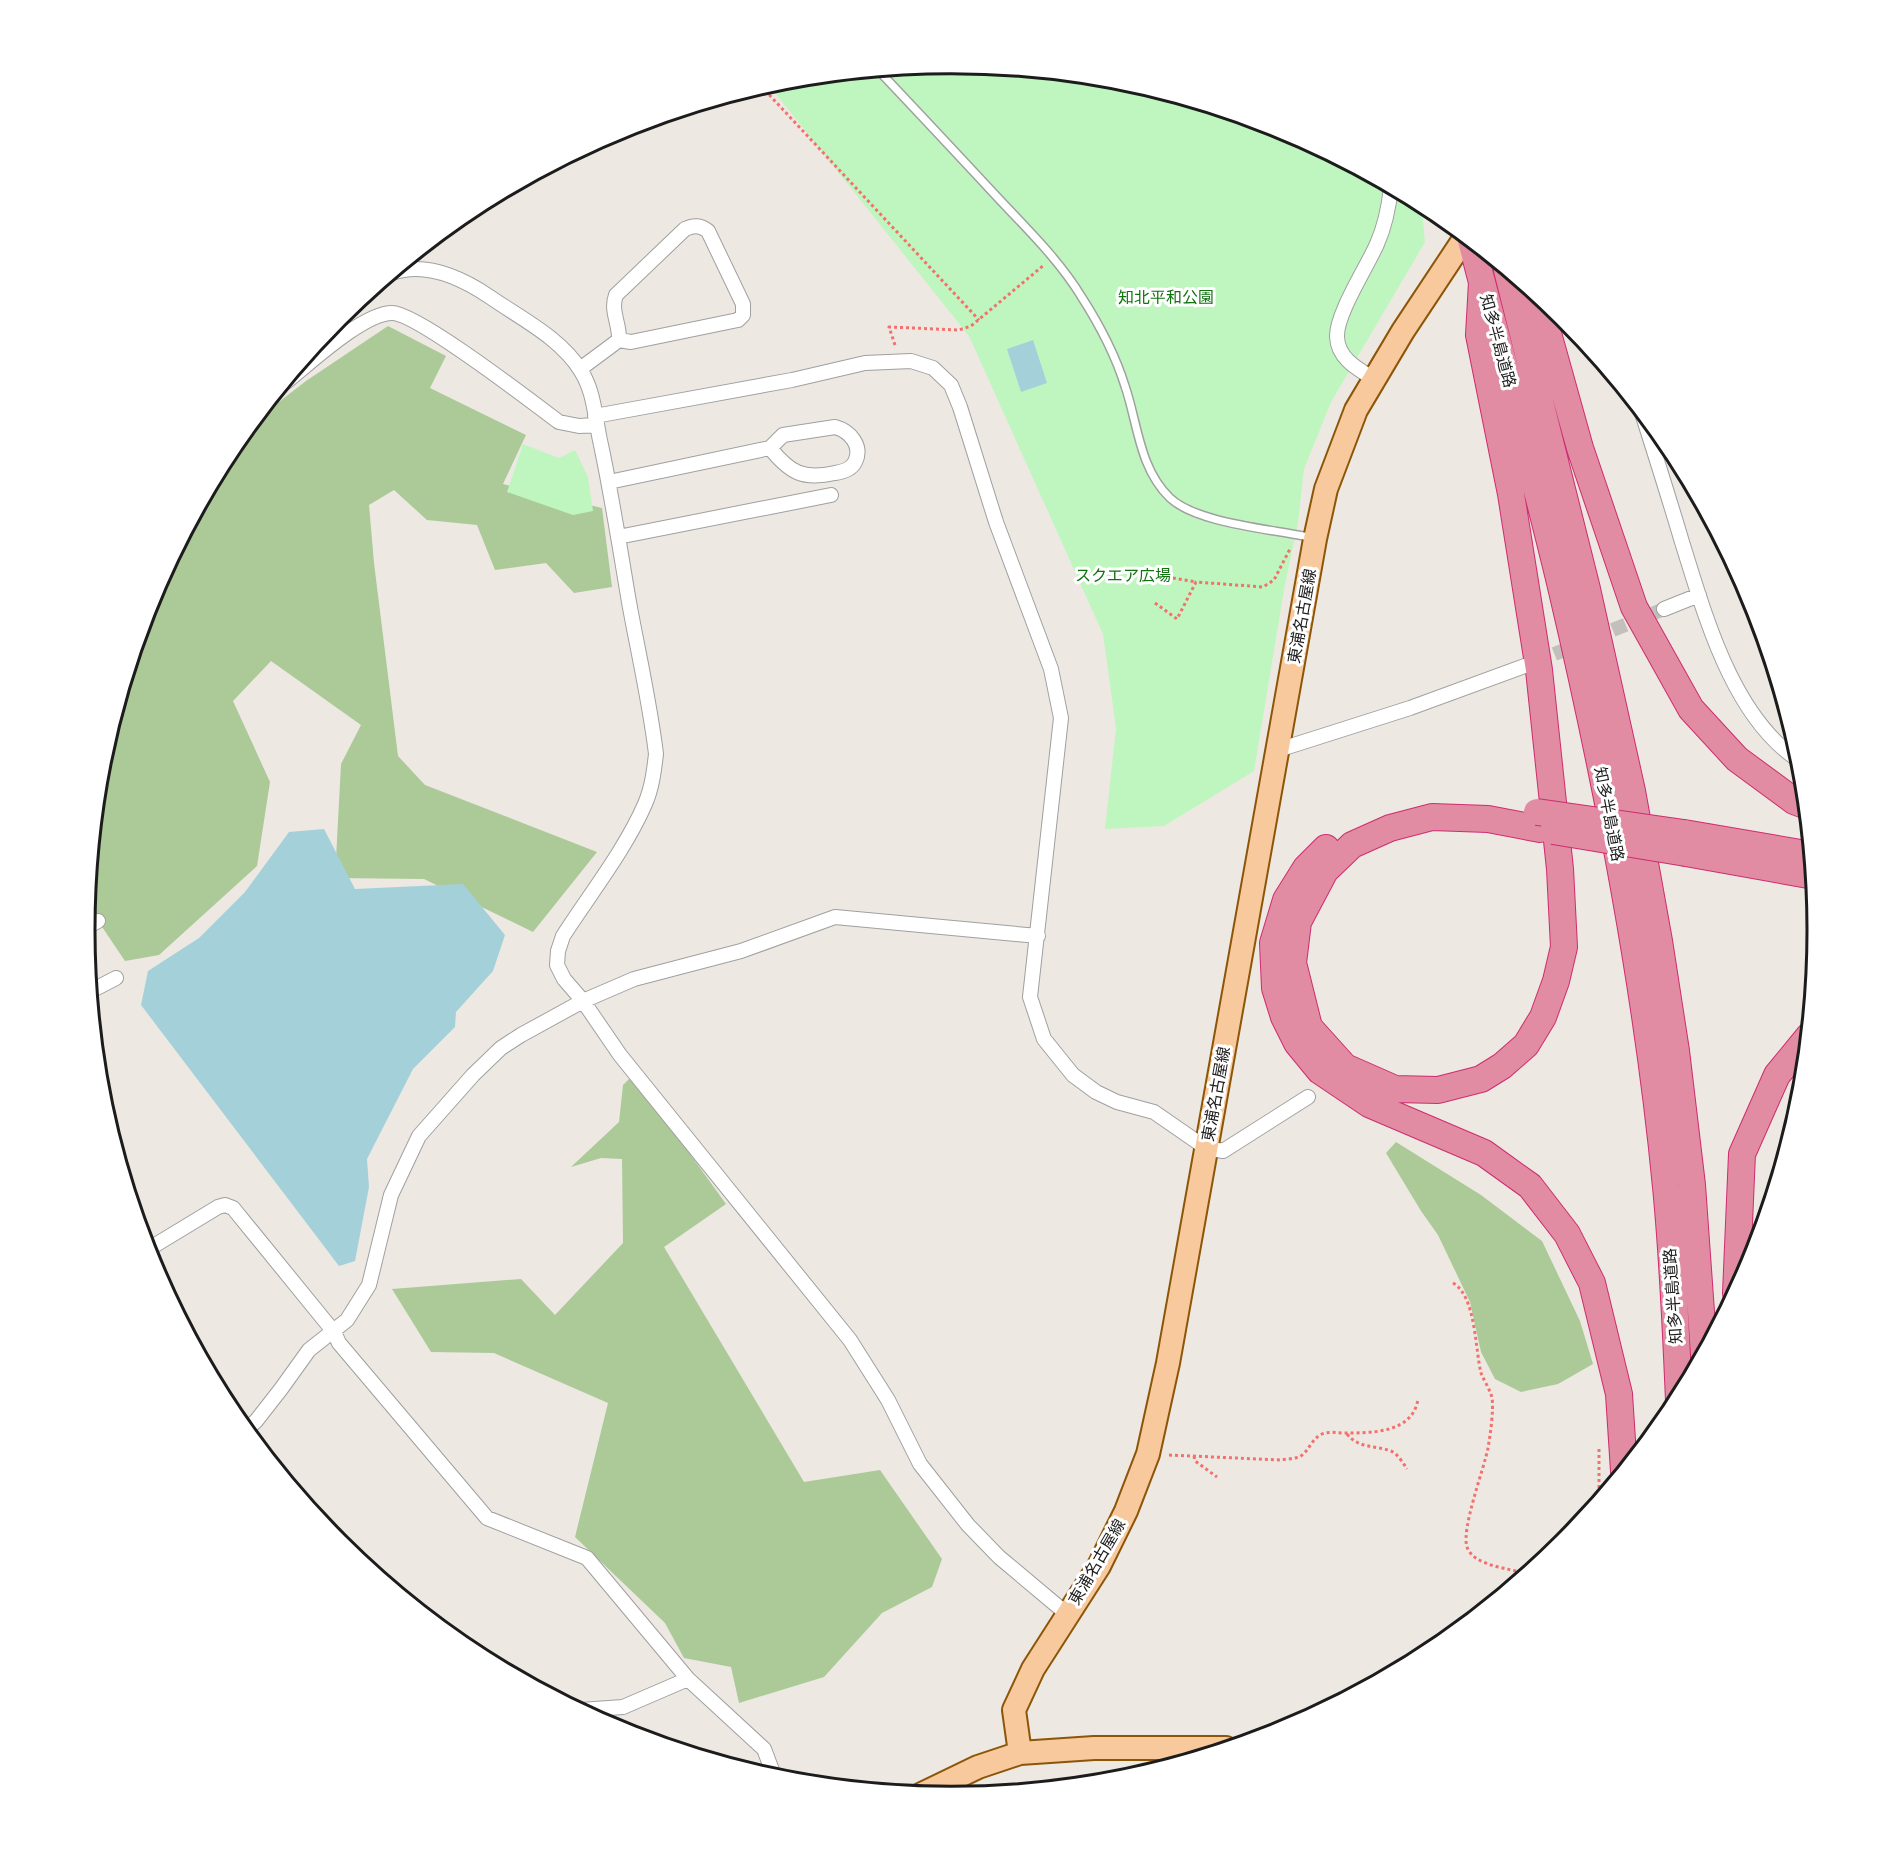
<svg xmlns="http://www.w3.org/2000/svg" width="1904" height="1860" font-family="'Public Sans','Noto Sans JP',sans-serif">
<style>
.forest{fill:#abca98}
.park{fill:#bff6bf}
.water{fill:#a4d1d9}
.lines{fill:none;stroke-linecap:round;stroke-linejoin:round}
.street-tunnel{stroke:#c3bfba;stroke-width:14;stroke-dasharray:14 7;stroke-linecap:butt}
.lane-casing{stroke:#a0a0a0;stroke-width:10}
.street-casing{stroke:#a0a0a0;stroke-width:16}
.primary-casing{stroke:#8c5507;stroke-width:26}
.highway-casing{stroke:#ce2c70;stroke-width:28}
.path{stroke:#f3706d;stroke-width:3;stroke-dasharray:3 3;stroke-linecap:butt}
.lane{stroke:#fff;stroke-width:7}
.street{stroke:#fff;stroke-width:14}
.primary{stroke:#f7c99c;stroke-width:22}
.highway{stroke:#e18ca3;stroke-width:26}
.highway-bridge-casing{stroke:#ce2c70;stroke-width:28;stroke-linecap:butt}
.highway-bridge{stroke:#e18ca3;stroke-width:26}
.labels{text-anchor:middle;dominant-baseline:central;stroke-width:6;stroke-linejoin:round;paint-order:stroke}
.park-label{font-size:16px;fill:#107310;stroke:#fff}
.street-label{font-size:16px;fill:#1c1c1c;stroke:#fff}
.rim{fill:none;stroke:#1c1c1c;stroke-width:3}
</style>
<rect width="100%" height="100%" fill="#ede8e2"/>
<!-- forest -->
<path class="forest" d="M 388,326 L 446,356 L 430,388 L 526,435 L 503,484 L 602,508 L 612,587 L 574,593 L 546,563 L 495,570 L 477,525 L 427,520 L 394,490 L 369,505 L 374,563 L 398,756 L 425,785 L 597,852 L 533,932 L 424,879 L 335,878 L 341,764 L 361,725 L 271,661 L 233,701 L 270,782 L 257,866 L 159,955 L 125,961 L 92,912 L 87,909 L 102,761 L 151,598 L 231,448 L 253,422 L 306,381 Z
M 633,1075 L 726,1204 L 664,1247 L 804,1482 L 880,1470 L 942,1559 L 932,1587 L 882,1613 L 824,1677 L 739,1703 L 731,1667 L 684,1658 L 665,1623 L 575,1537 L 608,1403 L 494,1353 L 431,1352 L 392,1289 L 521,1279 L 555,1315 L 623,1243 L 622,1159 L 601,1158 L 571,1167 L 619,1122 L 623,1085 Z
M 1396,1142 L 1481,1195 L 1542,1241 L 1580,1321 L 1593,1364 L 1558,1384 L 1521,1392 L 1495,1379 L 1481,1352 L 1470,1302 L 1438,1235 L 1421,1211 L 1386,1153 Z"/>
<!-- park -->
<path class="park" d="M 952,63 L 1121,80 L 1284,129 L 1421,202 L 1425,242 L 1331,402 L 1304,469 L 1298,522 L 1284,590 L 1254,771 L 1164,826 L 1105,829 L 1116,728 L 1103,634 L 969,336 L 768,84 L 783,80 Z
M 523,444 L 559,458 L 575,450 L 588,477 L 593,511 L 573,515 L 507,492 Z"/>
<!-- water -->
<path class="water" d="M 1033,340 L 1047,383 L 1021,392 L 1007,349 Z
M 324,829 L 355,889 L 463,884 L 505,935 L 493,971 L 456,1012 L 455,1027 L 413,1069 L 367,1159 L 369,1187 L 355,1261 L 339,1266 L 141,1005 L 148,971 L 199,938 L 245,892 L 289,832 Z"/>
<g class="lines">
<!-- street-tunnel -->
<path class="street-tunnel" d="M 1535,662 L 1664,609"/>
<defs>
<path id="lane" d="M 878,70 C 919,113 959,156 999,199 C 1028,230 1059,260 1081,296 C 1099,324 1115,354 1125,386 C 1138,424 1139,468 1170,498 C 1198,524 1274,529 1313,538"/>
<path id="street" d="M 392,273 C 426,261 462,278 490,297 C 520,318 561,338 581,371 C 595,393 595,420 601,445 C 612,497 620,549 629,602 C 638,652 650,703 656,754 C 654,771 652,788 645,804 C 625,850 590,894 563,936 L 558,951 L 557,965 L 564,979 L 583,1001 L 620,1055 L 850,1340 L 888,1400 L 920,1464 L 968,1525 L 999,1557 L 1067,1614
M 580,369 L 619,340 L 631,342 L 738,320 L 743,315 L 743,304 L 708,231 C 700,225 694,225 685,229 L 616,295 C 610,311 620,324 619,340
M 1374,379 C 1358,369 1338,359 1337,337 C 1336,314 1367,267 1377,244 C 1385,226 1389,206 1391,187
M 286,382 C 309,364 363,313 392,313 C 417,313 532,402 559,422 L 579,426 L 596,425
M 1641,410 C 1655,454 1669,498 1682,542 C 1705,615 1733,721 1803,763
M 595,416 L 792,380 L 865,363 L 911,361 L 933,368 L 951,385 L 960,407 L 996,522 L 1051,669 L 1061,718 L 1030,997 L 1044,1039 L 1073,1075 L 1096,1092 L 1117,1102 L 1154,1112 L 1206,1148 L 1223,1151 L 1308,1097
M 609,482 L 770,448 L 783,435 L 835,427 C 850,431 863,446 855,462 C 851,470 842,472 835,473 C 803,480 790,473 770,448
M 618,537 L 831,495
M 1664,609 L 1699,595
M 1278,750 L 1410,708 L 1530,664
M 85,928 L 98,921
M 91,991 L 116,978
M 147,1250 L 218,1207 L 225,1205 L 233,1208 L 334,1332 L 339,1343 L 487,1518 L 587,1558 L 688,1679 L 764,1749 L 775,1778
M 246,1430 L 256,1421 L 281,1389 L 309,1350 L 347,1320 L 369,1285 L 391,1195 L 419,1136 L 473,1075 L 501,1048 L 521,1035 L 583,1001 L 634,979 L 741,951 L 835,917 L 1038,936
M 580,1710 L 623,1707 L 688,1679"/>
<path id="primary" d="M 1020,1753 L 1014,1710 L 1033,1669 L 1099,1566 L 1126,1511 L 1148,1454 L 1168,1363 L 1315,539 L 1326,489 L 1356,410 L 1403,331 L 1466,236
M 922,1794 L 978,1767 L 1020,1753 L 1094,1748 L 1226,1748"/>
<path id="highway" d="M 1471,240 C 1501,357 1534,473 1562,591 C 1608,787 1647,987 1666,1187 C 1673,1258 1676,1330 1679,1401
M 1507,270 L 1587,589 L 1632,791 L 1659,941 L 1676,1051 L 1692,1185 L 1704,1354
M 1482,282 L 1479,335 L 1511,494 L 1539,670 L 1560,869 L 1564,947 L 1556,981 L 1543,1017 L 1526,1045 L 1502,1066 L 1481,1079 L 1438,1090 L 1395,1089 L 1345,1067 L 1309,1027 L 1293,963 L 1298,922 L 1325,871 L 1352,845 L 1390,828 L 1432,817 L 1488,819 L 1540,829
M 1537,294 L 1580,448 L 1634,607 L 1691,709 L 1737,759 L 1794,801 L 1807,806
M 1684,833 L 1812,855
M 1326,848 L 1306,868 L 1286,900 L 1273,943 L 1275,988 L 1284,1017 L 1297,1043 L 1320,1071 L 1369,1104 L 1484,1153 L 1530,1186 L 1567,1234 L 1592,1283 L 1619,1394 L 1624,1471
M 1686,853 L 1814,876
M 1736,1293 L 1742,1154 L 1777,1075 L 1809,1036"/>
</defs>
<!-- lane casing -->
<use href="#lane" class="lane-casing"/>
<!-- street casing -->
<use href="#street" class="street-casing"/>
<!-- primary casing -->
<use href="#primary" class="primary-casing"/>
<!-- highway casing -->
<use href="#highway" class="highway-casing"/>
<!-- path -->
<path class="path" d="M 761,86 L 979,320
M 895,345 L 889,327 L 959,330 L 971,326 L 1044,265
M 1161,576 L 1196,582
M 1155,603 L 1177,619 L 1196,582 L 1263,587 L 1274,580 L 1291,547
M 1453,1283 C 1476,1296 1475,1349 1481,1373 C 1484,1381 1490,1389 1492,1398 C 1494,1409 1490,1437 1488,1448 C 1484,1469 1461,1529 1467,1547 C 1474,1567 1511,1568 1527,1574
M 1347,1434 C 1359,1449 1375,1445 1391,1451 C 1398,1454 1403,1463 1407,1469
M 1599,1449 L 1599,1501
M 1169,1455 L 1280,1460 C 1286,1459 1293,1459 1299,1457 C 1309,1452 1311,1439 1322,1434 C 1329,1431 1337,1433 1345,1433 C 1372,1433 1413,1433 1418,1399
M 1194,1456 L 1195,1461 L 1217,1477"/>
<!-- lane -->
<use href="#lane" class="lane"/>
<!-- street -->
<use href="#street" class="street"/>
<!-- primary -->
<use href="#primary" class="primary"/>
<!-- highway -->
<use href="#highway" class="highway"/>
<defs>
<path id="highway-bridge" d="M 1537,812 L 1684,833
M 1553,831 L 1686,853"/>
</defs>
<!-- highway-bridge casing -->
<use href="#highway-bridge" class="highway-bridge-casing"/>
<!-- highway-bridge -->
<use href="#highway-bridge" class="highway-bridge"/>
</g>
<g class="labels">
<!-- park labels -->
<g class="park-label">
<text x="1166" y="297">知北平和公園</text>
<text x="1123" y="575">スクエア広場</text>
</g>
<!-- street labels -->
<g class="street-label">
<text transform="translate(1498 341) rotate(75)">知多半島道路</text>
<text transform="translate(1302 616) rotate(-80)">東浦名古屋線</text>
<text transform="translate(1609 814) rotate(79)">知多半島道路</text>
<text transform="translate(1216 1094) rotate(-80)">東浦名古屋線</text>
<text transform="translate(1673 1296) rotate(-94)">知多半島道路</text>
<text transform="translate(1097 1562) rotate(-60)">東浦名古屋線</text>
</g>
</g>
<!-- crop -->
<path d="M0 0H1904V1860H0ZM95 930a856 856 0 1 1 1712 0a856 856 0 1 1-1712 0Z" fill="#fff" fill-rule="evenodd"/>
<path class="rim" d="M95 930a856 856 0 1 1 1712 0a856 856 0 1 1-1712 0Z"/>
</svg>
